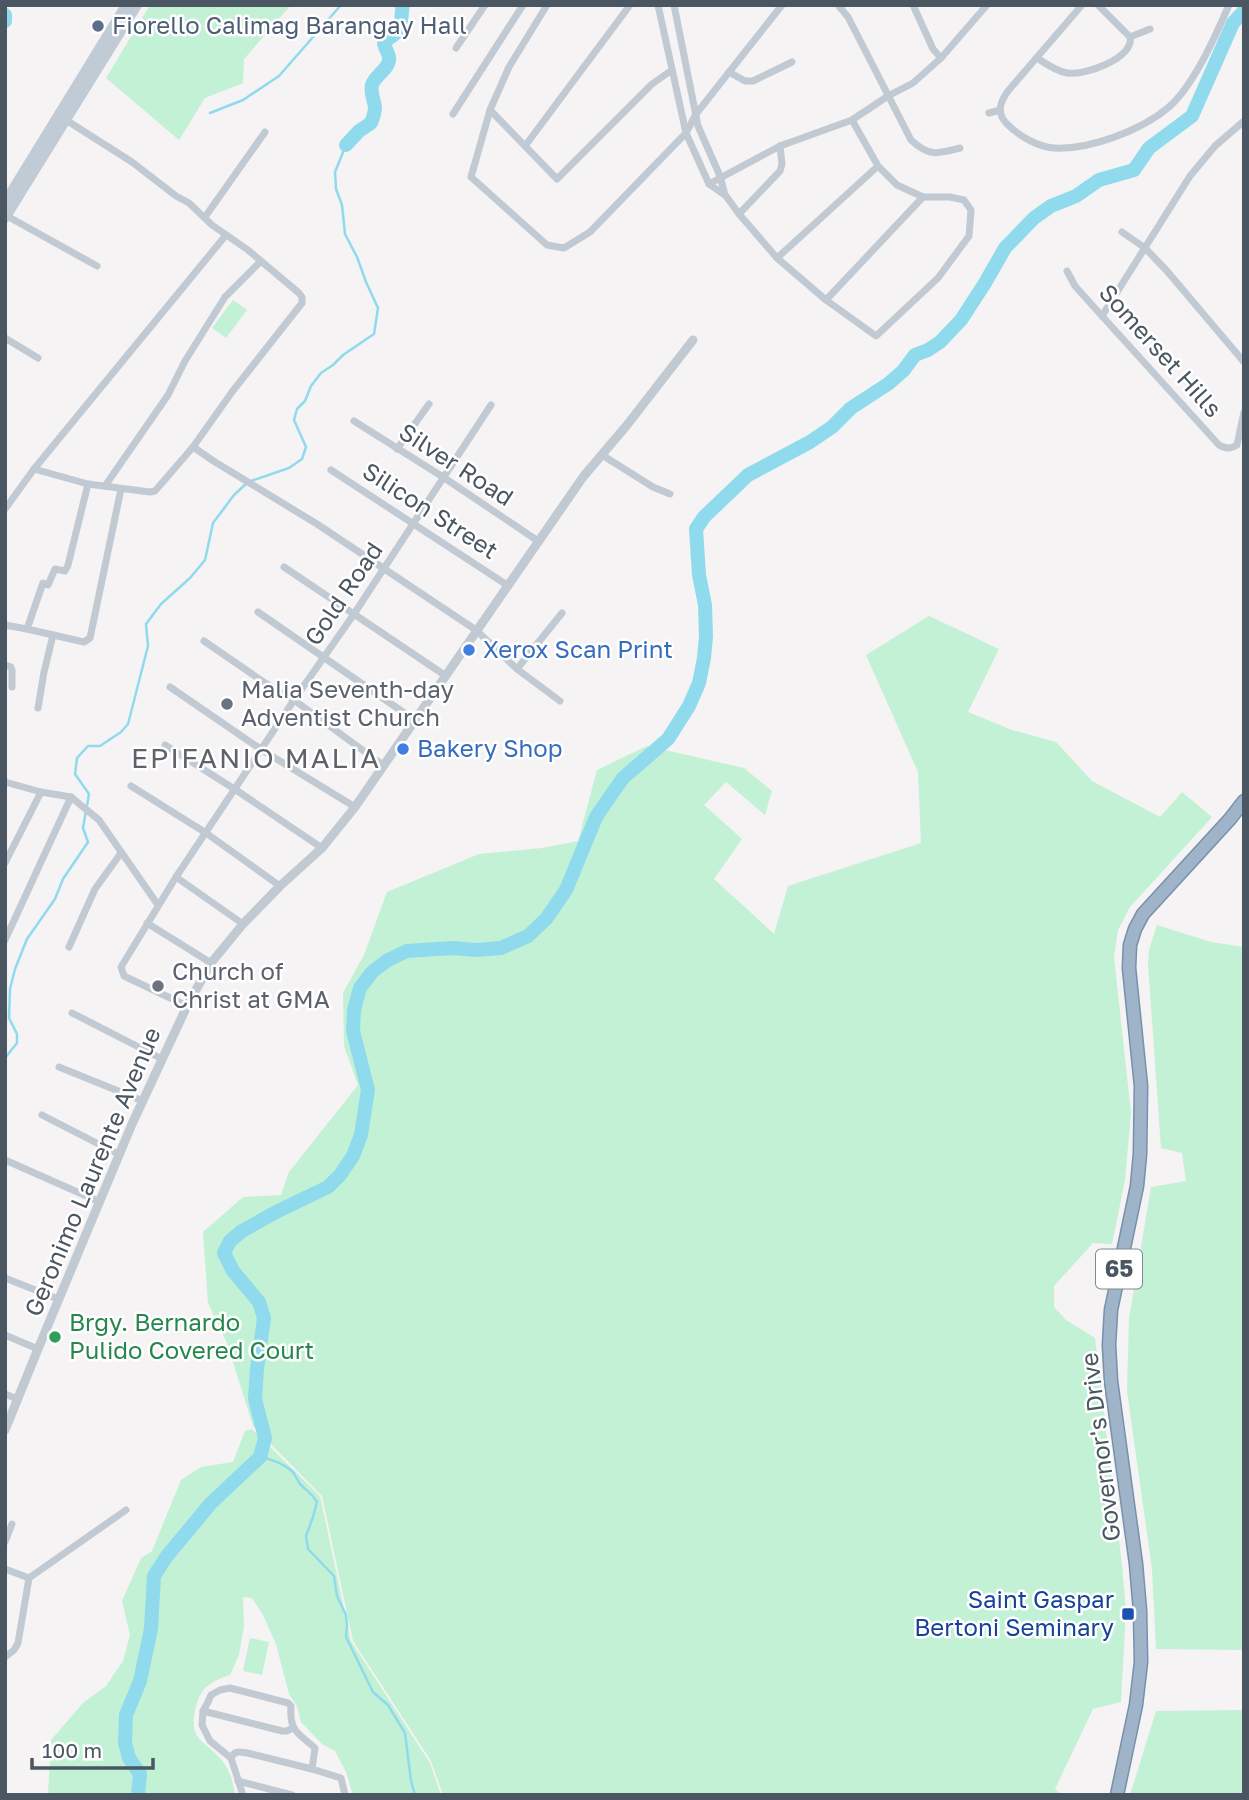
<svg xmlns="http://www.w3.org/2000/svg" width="1249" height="1800" viewBox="0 0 1249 1800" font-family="'Golos Text',sans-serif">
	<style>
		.green { fill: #c3f1d5 }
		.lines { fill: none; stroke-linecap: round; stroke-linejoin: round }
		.stream { stroke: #90daee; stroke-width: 2.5 }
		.river { stroke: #90daee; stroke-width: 14 }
		.trunk-casing { stroke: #7690ad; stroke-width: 15 }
		.minor { stroke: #c1cad2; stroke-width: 7 }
		.tertiary { stroke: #c1cad2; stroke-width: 9 }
		.secondary { stroke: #c1cbd6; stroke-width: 10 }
		.trunk { stroke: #9fb4c9; stroke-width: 12 }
		.service-dot { fill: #5c6f8a; stroke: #fff; stroke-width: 2.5 }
		.shop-dot { fill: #3f7fe0; stroke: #fff; stroke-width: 2.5 }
		.worship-dot { fill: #6b7280; stroke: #fff; stroke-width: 2.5 }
		.leisure-dot { fill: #2e9e5b; stroke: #fff; stroke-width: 2.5 }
		.transit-dot { fill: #1a4fb4; stroke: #fff; stroke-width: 2.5 }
		.labels { text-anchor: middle; stroke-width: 5; stroke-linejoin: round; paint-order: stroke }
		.shield { fill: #fff; stroke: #808990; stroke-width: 2 }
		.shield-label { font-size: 23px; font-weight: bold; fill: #4a5661 }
		.service-label { font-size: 24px; fill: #4e5e75; stroke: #fff; text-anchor: start }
		.street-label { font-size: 24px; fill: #4a5661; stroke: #fff }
		.shop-label { font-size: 24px; fill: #366cbe; stroke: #fff; text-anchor: start }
		.worship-label { font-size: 24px; fill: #5b616d; stroke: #fff; text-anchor: start }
		.leisure-label { font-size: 24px; fill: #27864d; stroke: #fff; text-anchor: start }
		.transit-label { font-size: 24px; fill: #164399; stroke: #fff; text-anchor: end }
		.quarter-label { font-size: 28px; letter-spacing: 2px; fill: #5f6368; stroke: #fff }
	</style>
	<rect width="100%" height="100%" fill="#f5f3f3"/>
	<!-- green -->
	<g class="green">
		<polygon points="150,5 291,5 244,59 243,83 205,98 179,140 106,78"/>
		<polygon points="233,300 247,310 226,338 212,328"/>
		<polygon points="929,616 999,649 968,712 1012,730 1056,742 1092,781 1160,817 1182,792 1212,817 1130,907 1118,930 1114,957 1131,1113 1125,1180 1112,1244 1093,1243 1054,1286 1054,1307 1066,1320 1095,1338 1122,1565 1126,1611 1121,1702 1093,1709 1055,1789 1062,1795 443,1795 431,1761 353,1641 322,1496 253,1426 227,1343 208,1303 203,1232 243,1197 281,1195 289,1172 358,1085 344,1046 343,993 364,955 387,892 479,854 542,848 578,841 597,770 647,746 744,768 772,791 765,815 726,782 704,805 742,839 714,879 774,934 788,886 921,843 918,772 866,655"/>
		<polygon points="1157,925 1211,942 1244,947 1244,1650 1156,1649 1152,1569 1127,1391 1129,1319 1151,1187 1186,1181 1182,1153 1161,1148 1148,965 1149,950"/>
		<path d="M252 1429 320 1496 351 1641 430 1763 441 1795H353L346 1772 335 1751 322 1744 301 1722 297 1706 289 1694 276 1644 263 1615 252 1598 243 1597 244 1626 239 1655 230 1675C205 1683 198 1691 194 1717 193 1723 194 1732 198 1737 202 1743 209 1747 214 1752 228 1765 232 1776 235 1795H48L51 1740 83 1703 106 1686 123 1661 130 1635 122 1601 141 1558 152 1551 181 1480 201 1467 233 1462 245 1431Z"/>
		<polygon points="250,1638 269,1642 262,1675 243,1671"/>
		<polygon points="1244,1710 1244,1795 1130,1795 1156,1711"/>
	</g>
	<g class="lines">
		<!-- stream -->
		<g class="stream">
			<polyline points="210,113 243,100 279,76 341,5"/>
			<polyline points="5,1058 17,1043 17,1034 9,1018 10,989 15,969 27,939 55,899 63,879 88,842 83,828 89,794 75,774 77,758 88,746 100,746 121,732 128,724 148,646 146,624 161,604 190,578 205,560 213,523 234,495 248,482 289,468 302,459 306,447 294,420 297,409 305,401 311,386 321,373 333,365 343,355 374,334 378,308 366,282 357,257 345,234 342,205 336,189 335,172 346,145"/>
			<path d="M260 1457C270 1459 284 1464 292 1471 296 1475 297 1481 301 1485 309 1493 311 1492 317 1502L313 1517 306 1536 308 1549 334 1576 337 1596 346 1615 347 1625 346 1637 373 1692 388 1705 405 1733 411 1781 415 1795"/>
		</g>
		<!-- river -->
		<g class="river">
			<polyline points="5,15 5,21"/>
			<path d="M346 145 359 131 371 123C373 118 375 112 375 107 374 100 370 93 372 85 375 75 391 68 389 57 388 51 384 48 384 42 389 38 396 34 399 30 402 25 401 12 403 5"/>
			<polyline points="138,1795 140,1774 129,1758 125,1743 126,1715 140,1681 151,1629 154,1576 167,1556 211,1503 260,1457 265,1438 255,1399 257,1369 264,1318 259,1302 233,1271 224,1253 230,1241 242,1231 276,1212 328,1187 340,1175 353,1156 361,1135 368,1090 353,1031 354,1010 360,988 372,972 388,960 407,951 453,948 476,950 501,948 528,936 546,919 566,890 596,817 609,798 623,778 668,739 689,706 699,683 704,658 706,636 705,605 699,575 696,529 704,517 748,475 810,442 832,427 851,408 888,384 903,371 915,355 928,350 940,342 961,320 985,283 1005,248 1034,218 1051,206 1076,196 1099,180 1134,170 1149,148 1192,116 1233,23 1244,11"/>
		</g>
		<defs>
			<polyline id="trunk" points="1117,1795 1136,1705 1141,1662 1140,1611 1136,1564 1111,1381 1109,1345 1111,1310 1137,1186 1140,1154 1141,1086 1129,968 1130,945 1135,929 1143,914 1230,819 1244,801"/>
		</defs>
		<!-- trunk casing -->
		<use href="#trunk" class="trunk-casing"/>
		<!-- minor -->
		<g class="minor">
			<polyline points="547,5 509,67 490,110 471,177 547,245 564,248 590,232 686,133 696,114 782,5"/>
			<polyline points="658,5 686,133 709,184 726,196 739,214 777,258 826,300 876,336 938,278 969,236 971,210 964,200 950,197 923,197 897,185 878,166 852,120"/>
			<polyline points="674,5 698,126 720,176 725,195"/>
			<path d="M838 5 848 17 911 140C929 157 938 154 960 148"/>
			<polyline points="913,5 933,49 941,58"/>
			<path d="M1082 5 1008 91C1000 102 996 113 1007 124 1019 136 1038 147 1054 148 1090 150 1142 130 1169 107 1194 85 1216 35 1229 5"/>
			<polyline points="1130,37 1150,29"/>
			<polyline points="456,48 485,5"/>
			<path d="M1037 58C1046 64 1056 71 1067 73 1084 76 1135 58 1130 37L1098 5"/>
			<polyline points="729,72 745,81 753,81 792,62"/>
			<polyline points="490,110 557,179 652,84 672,70"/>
			<polyline points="989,113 1000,110"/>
			<polyline points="453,114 523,5"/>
			<polyline points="525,146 630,5"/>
			<polyline points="709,184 780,146 852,120 888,96 913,83 941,58 987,5"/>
			<polyline points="739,214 780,171 782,164 780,146"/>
			<polyline points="7,216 97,266"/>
			<polyline points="205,217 265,132"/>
			<polyline points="1122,232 1145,248 1167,271 1244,362"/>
			<polyline points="777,258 878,166"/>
			<path d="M1067 271 1075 286 1102 316 1219 445C1227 449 1230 449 1237 445L1244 412"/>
			<polyline points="826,300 923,197"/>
			<polyline points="1102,316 1190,176 1215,146 1244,121"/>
			<polyline points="5,338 38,358"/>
			<polyline points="354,421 443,477 538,541"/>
			<polyline points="193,447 215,462 317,524 476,630 517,669 560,701"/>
			<polyline points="397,449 429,404"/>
			<polyline points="602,455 653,487 670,494"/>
			<polyline points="34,469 88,484 150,492 155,491 193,447 232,392 302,303 302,297 299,293 248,250 212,225 189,203 176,196 132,162 66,120"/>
			<polyline points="331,470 507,585"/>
			<polyline points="88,484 68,565 65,571 55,569 48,585 43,583 27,629 84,642 90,638 121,489"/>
			<polyline points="105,486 168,395 185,361 225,297 261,261"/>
			<polyline points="5,509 34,469 226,235"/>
			<polyline points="284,567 446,676"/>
			<polyline points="258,612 416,721"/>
			<polyline points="5,625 27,629"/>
			<polyline points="204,641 262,681 294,700 383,765"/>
			<polyline points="5,665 11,667 12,670 12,687"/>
			<polyline points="517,669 562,613"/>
			<polyline points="170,687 262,750 355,807"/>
			<polyline points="38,708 44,672 53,635"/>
			<polyline points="165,745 236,790 322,848"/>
			<polyline points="5,782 41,792 71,797 99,820 158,905"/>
			<polyline points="131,786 206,833 280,886"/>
			<polyline points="5,863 41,792"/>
			<polyline points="176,877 243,924"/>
			<polyline points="147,923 211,963"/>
			<polyline points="5,940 71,797"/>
			<polyline points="69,947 95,889 121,853"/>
			<polyline points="187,1006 124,976 121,967 176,877 294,700 354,614 491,405"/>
			<polyline points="72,1013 162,1059"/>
			<polyline points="59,1067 143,1101"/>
			<polyline points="42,1115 120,1155"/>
			<polyline points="5,1160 100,1202"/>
			<polyline points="5,1278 58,1299"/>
			<polyline points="5,1335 38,1349"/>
			<polyline points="5,1394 17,1399"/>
			<polyline points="5,1542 12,1524"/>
			<polyline points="5,1569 29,1578"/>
			<polyline points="5,1657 14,1650 18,1643 29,1578 126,1510"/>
			<polyline points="203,1711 282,1731 287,1731 292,1728"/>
			<path d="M231 1758C235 1750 239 1752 247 1753L312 1769"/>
			<polyline points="238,1781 292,1795"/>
			<path d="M243 1795 231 1758 210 1741 202 1725 203 1711 208 1702 211 1695 220 1690 230 1688 288 1703 291 1706C289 1731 298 1733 315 1748L312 1769 341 1778 345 1795"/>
		</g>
		<!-- tertiary -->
		<polyline class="tertiary" points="5,1430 38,1349 132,1124 187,1006 211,963 243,924 280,886 322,848 355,807 583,477 627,425 693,340"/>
		<!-- secondary -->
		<g class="secondary">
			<polyline points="5,202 126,5"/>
			<polyline points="5,218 137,5"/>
		</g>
		<!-- trunk -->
		<use href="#trunk" class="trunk"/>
	</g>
	<!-- markers -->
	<circle class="service-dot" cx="98" cy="26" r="7"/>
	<g class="shop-dot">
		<circle cx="469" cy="650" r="7"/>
		<circle cx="403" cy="749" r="7"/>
	</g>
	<g class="worship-dot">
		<circle cx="227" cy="704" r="7"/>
		<circle cx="158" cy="986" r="7"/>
	</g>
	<circle class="leisure-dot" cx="55" cy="1337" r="7"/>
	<rect class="transit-dot" x="1121" y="1607" width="14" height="14" rx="3.5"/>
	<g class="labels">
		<!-- shield labels -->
		<rect class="shield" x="1096" y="1249.5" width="46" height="39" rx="5"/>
		<g class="shield-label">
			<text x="1119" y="1277">65</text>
		</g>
		<!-- service labels -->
		<g class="service-label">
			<text x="112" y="34">Fiorello Calimag Barangay Hall</text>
		</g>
		<!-- street labels -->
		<g class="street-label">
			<text transform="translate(1160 351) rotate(48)" y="8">Somerset Hills</text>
			<text transform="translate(456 465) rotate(33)" y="8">Silver Road</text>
			<text transform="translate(430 511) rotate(33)" y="8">Silicon Street</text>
			<text transform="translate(344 594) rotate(-56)" y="8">Gold Road</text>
			<text transform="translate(93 1172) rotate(-67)" y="8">Geronimo Laurente Avenue</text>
			<text transform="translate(1101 1447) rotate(-97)" y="8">Governor's Drive</text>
		</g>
		<!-- shop labels -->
		<g class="shop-label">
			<text x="483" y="658">Xerox Scan Print</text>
			<text x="417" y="757">Bakery Shop</text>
		</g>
		<!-- worship labels -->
		<g class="worship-label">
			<text x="241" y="698">Malia Seventh-day<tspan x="241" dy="28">Adventist Church</tspan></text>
			<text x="172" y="980">Church of<tspan x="172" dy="28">Christ at GMA</tspan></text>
		</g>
		<!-- leisure labels -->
		<g class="leisure-label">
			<text x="69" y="1331">Brgy. Bernardo<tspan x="69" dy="28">Pulido Covered Court</tspan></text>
		</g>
		<!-- transit labels -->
		<g class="transit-label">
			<text x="1114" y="1608">Saint Gaspar<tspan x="1114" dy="28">Bertoni Seminary</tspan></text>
		</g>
		<!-- quarter labels -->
		<g class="quarter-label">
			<text x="256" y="768">EPIFANIO MALIA</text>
		</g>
	</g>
	<!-- border -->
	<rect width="1249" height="1800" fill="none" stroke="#4a5661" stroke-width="14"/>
	<!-- scale -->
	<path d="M32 1758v10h121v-10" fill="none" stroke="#4a5661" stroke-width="3.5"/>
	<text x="42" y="1758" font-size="21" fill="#4a5661" stroke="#ffffff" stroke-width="5" paint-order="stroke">100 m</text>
</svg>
